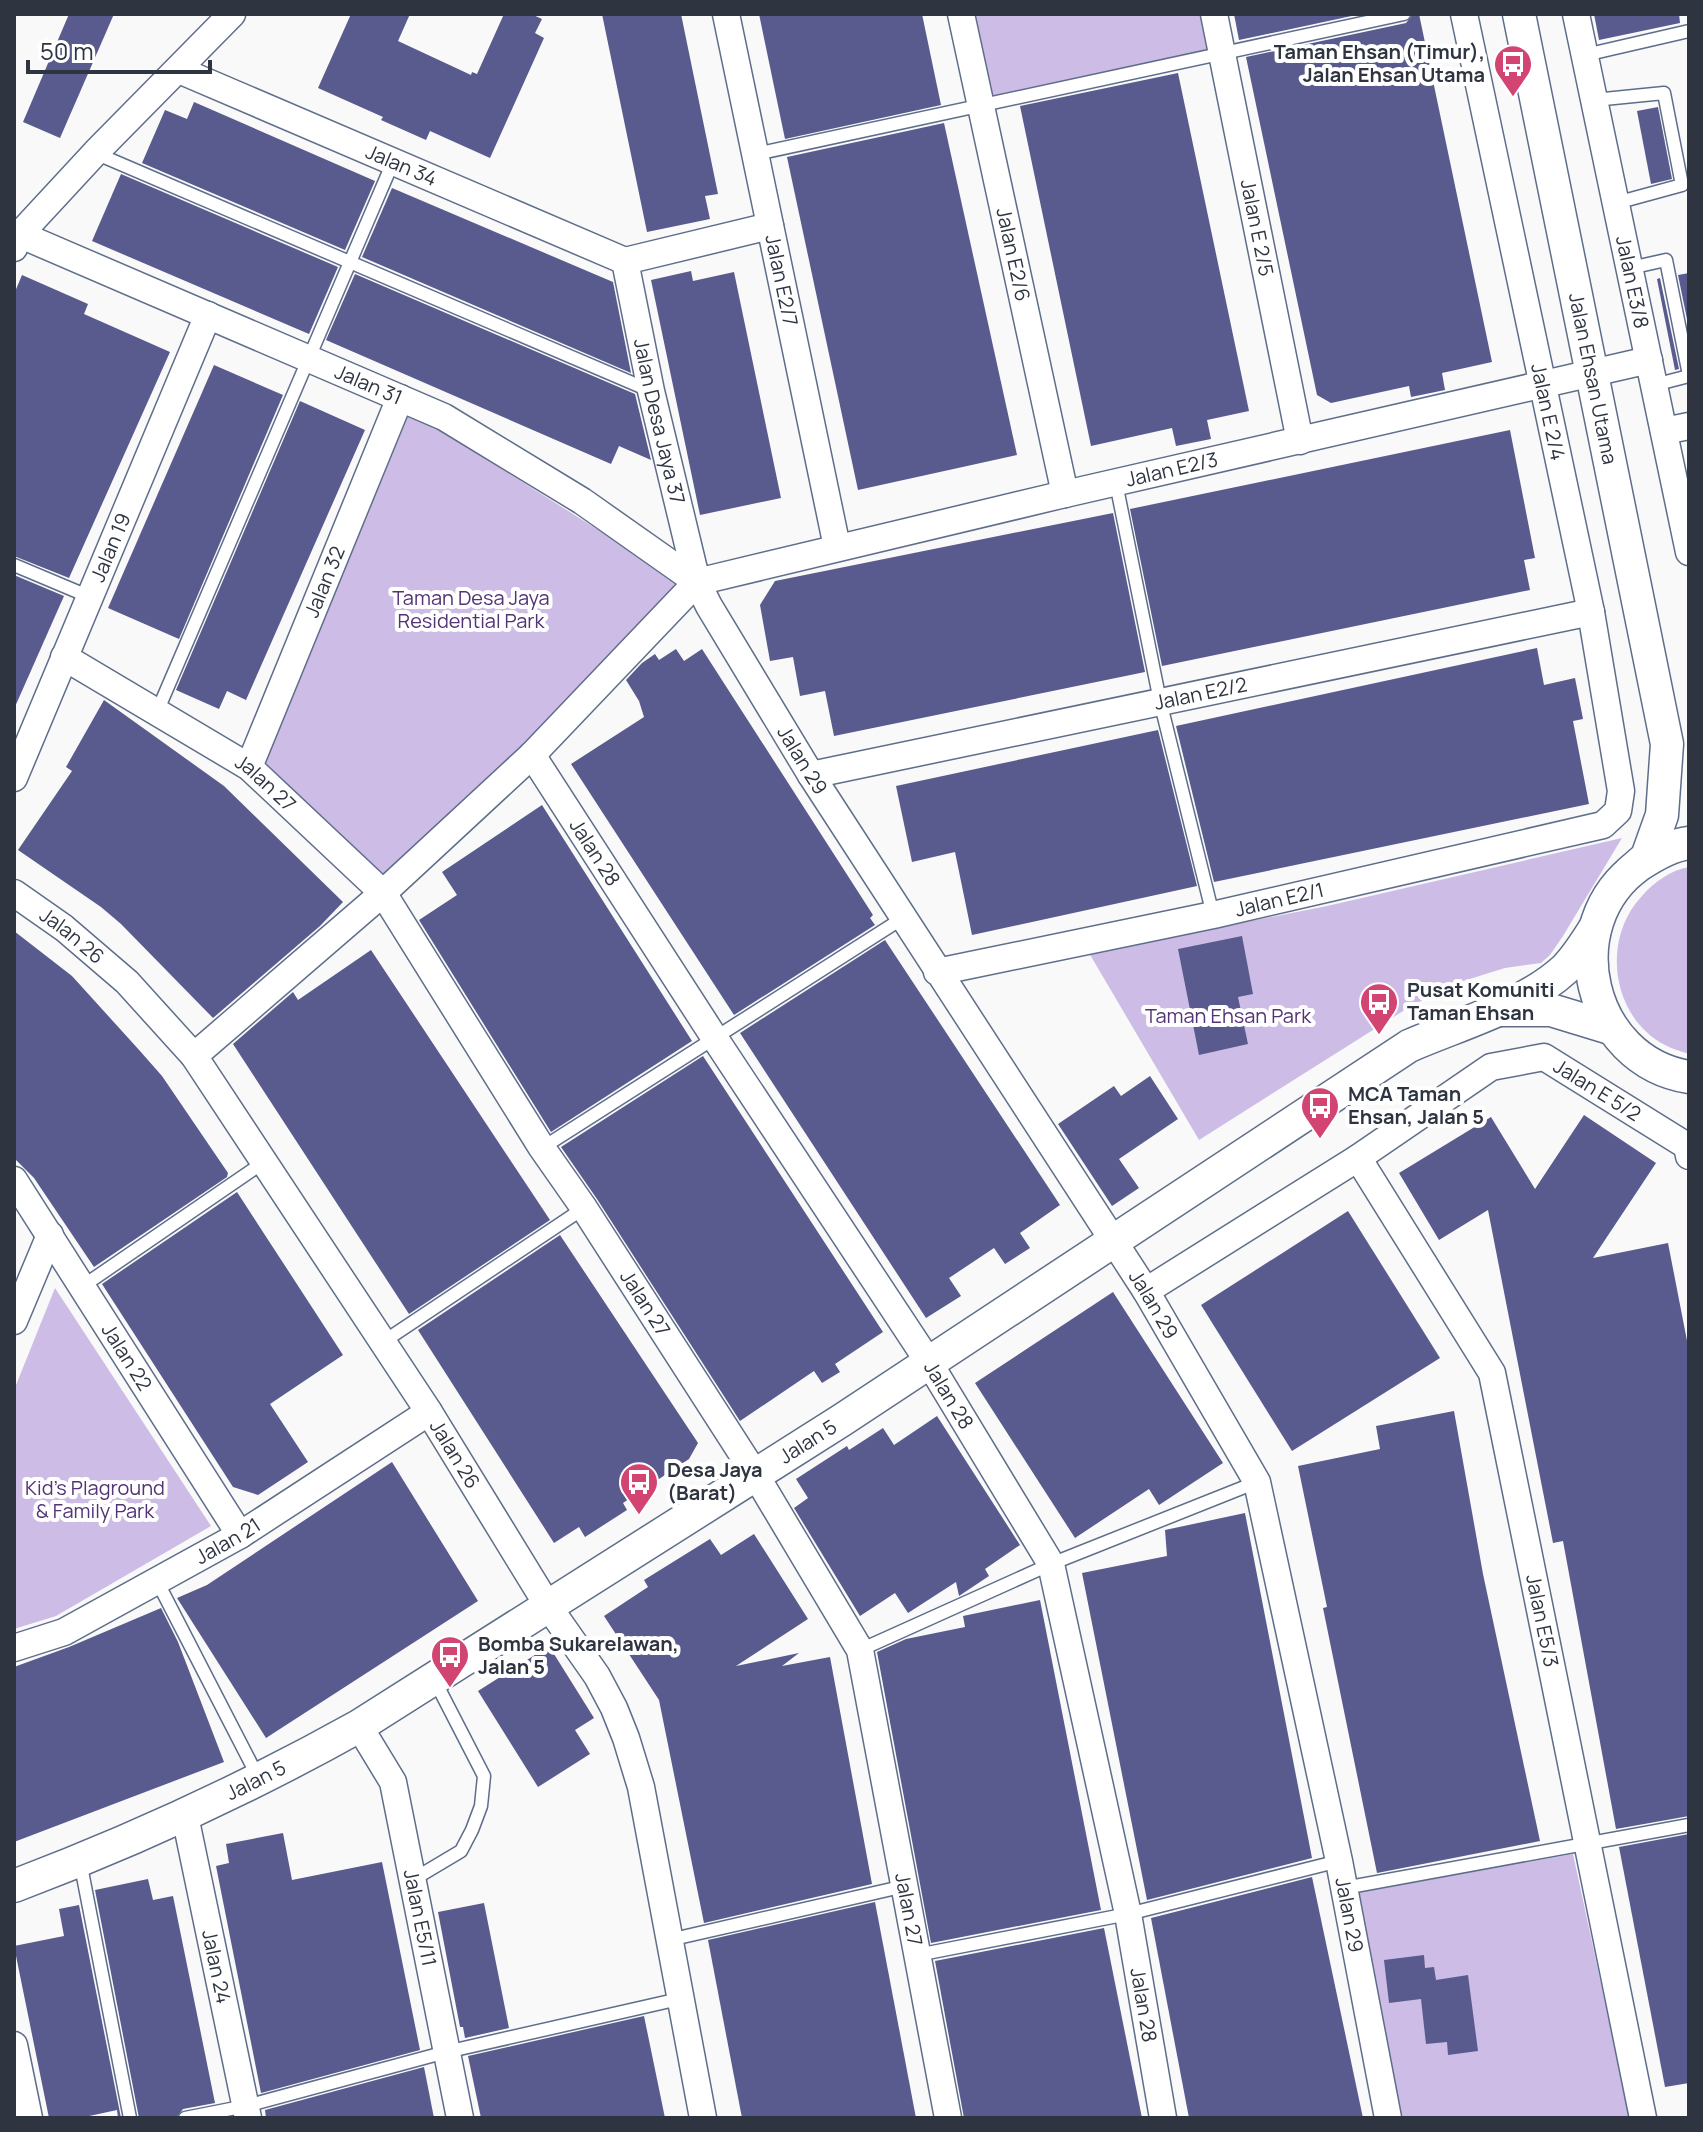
<svg xmlns="http://www.w3.org/2000/svg" width="1703" height="2132" viewBox="0 0 1703 2132" font-family="Manrope,sans-serif">
	<style>
		.green { fill: #cdbde6 }
		.building { fill: #595a8d }
		.lines { fill: none; stroke-linecap: round; stroke-linejoin: round }
		.service-casing { stroke: #5e6e8a; stroke-width: 15 }
		.minor-casing { stroke: #5e6e8a; stroke-width: 29 }
		.tertiary-casing { stroke: #5e6e8a; stroke-width: 35 }
		.service { stroke: #fff; stroke-width: 12 }
		.minor { stroke: #fff; stroke-width: 26 }
		.tertiary { stroke: #fff; stroke-width: 32 }
		.labels { text-anchor: middle; stroke-width: 8; stroke-linejoin: round; paint-order: stroke }
		.poi-label { font-size: 20px; font-weight: bold; fill: #2e3541; stroke: #fff; text-anchor: start }
		.street-label { font-size: 20px; fill: #2e3541; stroke: #fff }
		.park-label { font-size: 20px; fill: #523375; stroke: #fff }
	</style>
	<rect width="100%" height="100%" fill="#f9f9f9"/>
	<!-- green -->
	<g class="green">
		<polygon points="961,14 1214,14 1222,53 981,104"/>
		<polygon points="410,411 687,586 384,880 265,762"/>
		<polygon points="1622,838 1563,936 1550,955 1541,963 1505,968 1460,982 1411,1006 1199,1140 1089,953 1327,906"/>
		<path d="M1689 867V1054C1681 1051 1672 1049 1665 1045 1611 1017 1601 939 1642 896 1654 882 1671 870 1689 867Z"/>
		<polygon points="55,1288 211,1526 56,1616 14,1629 14,1390"/>
		<polygon points="1573,1854 1630,2118 1399,2118 1355,1893"/>
	</g>
	<!-- building -->
	<g class="building">
		<polygon points="69,14 114,14 60,138 23,122"/>
		<polygon points="351,14 410,14 398,41 471,75 472,72 477,74 504,14 531,14 542,19 535,33 544,38 490,158 430,131 426,140 381,120 383,117 318,88"/>
		<polygon points="602,14 681,14 718,194 705,196 710,219 647,232"/>
		<polygon points="759,14 922,14 941,105 785,139"/>
		<polygon points="1234,14 1361,14 1239,40"/>
		<polygon points="1413,14 1419,14 1492,362 1442,373 1445,390 1411,397 1409,386 1331,403 1317,395 1246,57 1406,23"/>
		<polygon points="1594,14 1679,14 1680,23 1599,40"/>
		<polygon points="1178,73 1249,411 1207,420 1211,439 1176,446 1172,428 1091,446 1020,106"/>
		<polygon points="194,102 375,181 345,250 142,163 165,110 187,119"/>
		<polygon points="1658,107 1672,179 1651,184 1637,111"/>
		<polygon points="944,123 1017,455 858,490 787,157"/>
		<polygon points="121,174 338,267 309,334 92,241"/>
		<polygon points="392,188 613,282 631,373 362,257"/>
		<polygon points="691,271 693,281 734,272 781,498 700,515 651,280"/>
		<polygon points="1689,273 1689,329 1678,275"/>
		<polygon points="355,274 635,394 651,460 619,446 611,464 326,340"/>
		<polygon points="22,275 88,304 84,314 170,352 69,578 14,556 14,294"/>
		<polygon points="1660,278 1679,369 1675,370 1657,279"/>
		<polygon points="214,365 283,395 179,639 108,608"/>
		<polygon points="300,401 365,430 246,700 227,691 219,709 176,690"/>
		<polygon points="1510,430 1535,558 1524,560 1530,590 1162,666 1130,509"/>
		<polygon points="1113,513 1145,672 834,736 825,691 800,696 793,657 770,661 760,605 775,581"/>
		<polygon points="14,575 64,596 14,709"/>
		<polygon points="1537,648 1544,685 1575,678 1583,719 1573,721 1589,804 1214,882 1176,726"/>
		<polygon points="676,649 684,661 702,649 873,915 870,918 875,925 734,1015 571,764 644,717 639,701 626,680 642,663 655,654 659,660"/>
		<polygon points="104,700 224,786 343,902 320,926 213,1018 121,924 101,907 18,850 72,771 66,767"/>
		<polygon points="1158,730 1197,886 972,935 955,852 912,862 896,786"/>
		<polygon points="542,805 692,1041 551,1132 419,920 457,895 442,872"/>
		<polygon points="14,931 72,976 140,1051 162,1076 228,1173 227,1177 94,1267 34,1178 14,1158"/>
		<polygon points="1242,936 1253,994 1238,997 1248,1044 1199,1055 1178,949"/>
		<polygon points="885,940 1060,1205 1020,1233 1030,1248 1005,1264 994,1248 949,1278 961,1296 926,1318 740,1033"/>
		<polygon points="371,950 550,1220 409,1314 233,1044 293,992 298,1000"/>
		<polygon points="703,1056 883,1332 835,1364 840,1372 822,1383 814,1371 740,1421 597,1199 561,1147"/>
		<polygon points="1150,1076 1178,1119 1119,1159 1139,1188 1112,1206 1058,1124 1114,1086 1121,1096"/>
		<polygon points="1584,1115 1656,1163 1593,1258 1668,1243 1689,1351 1689,1816 1616,1829 1563,1541 1553,1543 1488,1210 1439,1240 1399,1173 1491,1117 1535,1189"/>
		<polygon points="237,1192 343,1355 270,1404 308,1462 258,1495 233,1487 102,1284"/>
		<polygon points="1348,1211 1440,1358 1292,1451 1201,1305"/>
		<polygon points="560,1235 698,1443 689,1459 623,1503 627,1510 585,1537 579,1527 554,1543 418,1330"/>
		<polygon points="1113,1292 1223,1463 1159,1505 1149,1489 1075,1538 975,1383"/>
		<polygon points="1454,1411 1483,1574 1540,1841 1377,1873 1323,1608 1327,1607 1298,1466 1380,1449 1376,1426"/>
		<polygon points="937,1416 1020,1545 985,1569 989,1576 959,1596 956,1582 908,1613 895,1593 860,1616 794,1508 808,1498 796,1479 847,1446 849,1450 883,1428 894,1445"/>
		<polygon points="392,1462 478,1601 266,1738 177,1598 207,1585"/>
		<polygon points="1245,1513 1312,1858 1147,1900 1082,1573 1167,1556 1165,1530"/>
		<polygon points="754,1534 808,1619 736,1666 799,1653 782,1666 830,1657 872,1884 704,1923 659,1700 604,1616 648,1587 644,1580 710,1539 721,1555"/>
		<polygon points="1040,1600 1101,1910 931,1943 877,1652 906,1639 965,1627 963,1616"/>
		<polygon points="161,1608 178,1642 224,1762 14,1842 14,1667 69,1647"/>
		<polygon points="549,1646 594,1718 575,1730 590,1754 538,1787 478,1691"/>
		<polygon points="283,1833 292,1880 382,1862 420,2050 261,2093 216,1866 229,1863 226,1844"/>
		<polygon points="1689,1834 1689,2083 1665,2087 1619,1847"/>
		<polygon points="1312,1877 1363,2118 1189,2118 1151,1918"/>
		<polygon points="148,1879 153,1900 173,1896 215,2103 183,2109 176,2118 139,2118 95,1890"/>
		<polygon points="875,1902 916,2118 742,2118 708,1940"/>
		<polygon points="484,1903 509,2028 465,2038 463,2027 460,2027 438,1912"/>
		<polygon points="79,1905 121,2118 118,2118 117,2110 80,2118 49,2118 14,1946 64,1936 59,1909"/>
		<polygon points="1104,1928 1142,2118 964,2118 935,1961"/>
		<polygon points="1424,1955 1425,1968 1434,1967 1436,1980 1468,1975 1478,2051 1448,2055 1447,2042 1426,2044 1421,1999 1389,2003 1384,1960"/>
		<polygon points="644,2016 665,2118 481,2118 468,2056"/>
		<polygon points="424,2067 434,2118 266,2118 265,2110"/>
	</g>
	<g class="lines">
		<defs>
			<g id="service">
				<polyline points="1585,55 1689,31"/>
				<polyline points="1594,100 1664,93 1682,185 1616,203"/>
				<polyline points="95,153 651,391"/>
				<polyline points="756,154 1404,14"/>
				<polyline points="1630,268 1666,260 1689,375"/>
				<polyline points="1654,385 1689,376"/>
				<polyline points="1116,483 1160,701 1213,915"/>
				<polyline points="14,565 90,597"/>
				<polyline points="157,712 393,162"/>
				<polyline points="542,1148 903,918"/>
				<polyline points="83,1286 264,1162"/>
				<polyline points="383,1342 584,1208"/>
				<polyline points="157,1581 258,1777"/>
				<polyline points="860,1650 1051,1564 1257,1482"/>
				<polyline points="80,1861 130,2118"/>
				<polyline points="414,1879 461,1851 472,1830 481,1806 484,1776 434,1679"/>
				<polyline points="1344,1888 1689,1825"/>
				<polyline points="669,1940 905,1886"/>
				<polyline points="917,1955 1128,1914 1339,1861"/>
				<polyline points="185,2118 246,2106 446,2052 679,1999"/>
			</g>
			<g id="minor">
				<path id="s1" d="M726 14 837 547"/>
				<path id="s2" d="M961 14 1065 494"/>
				<path id="s3" d="M1214 14 1300 441"/>
				<path id="s4" d="M1576 14 1689 552"/>
				<path id="s5" d="M179 70 625 261"/>
				<path id="s6" d="M14 232 444 417 582 501 697 582"/>
				<polyline points="14,248 20,234 95,153 232,14"/>
				<path id="s7" d="M625 261 651 391 697 582 709 606 811 775 1146 1291 1257 1482 1339 1861 1388 2118"/>
				<polyline points="625,261 770,226"/>
				<polyline points="1664,431 1689,426"/>
				<path id="s8" d="M697 582 1065 494 1649 360"/>
				<path id="s9" d="M64 657 249 767 383 893 542 1148 584 1208 755 1474 860 1650 948 2118"/>
				<path id="s10" d="M532 755 714 1037 928 1361 1051 1564 1128 1914 1163 2118"/>
				<path id="s11" d="M249 767 400 398"/>
				<path id="s12" d="M811 775 1591 612"/>
				<path id="s13" d="M14 778 208 315"/>
				<path id="s14" d="M14 893 64 928 127 982 194 1056 429 1412 548 1606 597 1676 614 1708 626 1738 641 1787 703 2118"/>
				<path id="s15" d="M937 972 1213 915 1603 825 1618 811 1621 791 1591 612 1464 14"/>
				<polyline points="194,1056 383,893 532,755 697,582"/>
				<path id="s16" d="M1358 1158 1492 1373 1643 2118"/>
				<path id="s17" d="M14 1180 240 1535"/>
				<path id="s18" d="M1146 1291 1358 1158 1491 1067 1544 1057 1687 1146 1689 1156"/>
				<polyline points="14,1321 50,1235"/>
				<path id="s19" d="M14 1648 64 1632 240 1535 429 1412"/>
				<path id="s20" d="M359 1726 393 1782 460 2118"/>
				<path id="s21" d="M185 1816 248 2118"/>
				<polyline points="14,2045 29,2118"/>
			</g>
			<g id="tertiary">
				<path id="s22" d="M1519 14 1667 744 1662 815 1647 857 1630 872"/>
				<path d="M1689 843C1671 845 1654 855 1639 865 1556 924 1588 1061 1689 1077"/>
				<polyline points="1501,1010 1551,1010 1610,1028"/>
				<path id="s23" d="M14 1886C133 1841 248 1788 359 1726L842 1420 1409 1046C1459 1024 1525 1006 1565 969 1577 957 1586 942 1595 928"/>
			</g>
		</defs>
		<!-- service casing -->
		<use href="#service" class="service-casing"/>
		<!-- minor casing -->
		<use href="#minor" class="minor-casing"/>
		<!-- tertiary casing -->
		<use href="#tertiary" class="tertiary-casing"/>
		<!-- service -->
		<use href="#service" class="service"/>
		<!-- minor -->
		<use href="#minor" class="minor"/>
		<!-- tertiary -->
		<use href="#tertiary" class="tertiary"/>
	</g>
	<!-- icons -->
	<defs>
		<symbol id="bus-pin" viewBox="-11 -11 22 30"><path d="M0 17L-7.5 6A9.5 9.5 0 1 1 7.5 6Z" fill="#d24572" stroke="#fff"/><path d="M-5-6H5V4H4V6H2V4H-2V6H-4V4H-5ZM-3.5-4V0h7V-4ZM-3.5 1.2v1.5H-2V1.2ZM2 1.2v1.5H3.5V1.2Z" fill="#fff"/></symbol>
	</defs>
	<g fill-rule="evenodd">
		<use href="#bus-pin" x="1491" y="42" width="44" height="60"/>
		<use href="#bus-pin" x="1357" y="980" width="44" height="60"/>
		<use href="#bus-pin" x="1298" y="1084" width="44" height="60"/>
		<use href="#bus-pin" x="617" y="1460" width="44" height="60"/>
		<use href="#bus-pin" x="428" y="1633" width="44" height="60"/>
	</g>
	<g class="labels">
		<!-- poi labels -->
		<g class="poi-label">
			<text x="1485" y="59" text-anchor="end">Taman Ehsan (Timur),<tspan x="1485" dy="23">Jalan Ehsan Utama</tspan></text>
			<text x="1407" y="997">Pusat Komuniti<tspan x="1407" dy="23">Taman Ehsan</tspan></text>
			<text x="1348" y="1101">MCA Taman<tspan x="1348" dy="23">Ehsan, Jalan 5</tspan></text>
			<text x="667" y="1477">Desa Jaya<tspan x="667" dy="23">(Barat)</tspan></text>
			<text x="478" y="1651">Bomba Sukarelawan,<tspan x="478" dy="23">Jalan 5</tspan></text>
		</g>
		<!-- street labels -->
		<g class="street-label">
			<text dy="7" stroke="none"><textPath href="#s5" startOffset="242">Jalan 34</textPath></text>
			<text dy="7" stroke="none"><textPath href="#s3" startOffset="218">Jalan E 2/5</textPath></text>
			<text dy="7" stroke="none"><textPath href="#s2" startOffset="246">Jalan E2/6</textPath></text>
			<text dy="7" stroke="none"><textPath href="#s1" startOffset="272">Jalan E2/7</textPath></text>
			<text dy="7" stroke="none"><textPath href="#s4" startOffset="274">Jalan E3/8</textPath></text>
			<text dy="7" stroke="none"><textPath href="#s22" startOffset="372">Jalan Ehsan Utama</textPath></text>
			<text dy="7" stroke="none"><textPath href="#s6" startOffset="386">Jalan 31</textPath></text>
			<text transform="translate(1548 412) rotate(78)" y="7">Jalan E 2/4</text>
			<text dy="7" stroke="none"><textPath href="#s7" startOffset="164">Jalan Desa Jaya 37</textPath></text>
			<text dy="7" stroke="none"><textPath href="#s8" startOffset="488">Jalan E2/3</textPath></text>
			<text dy="7" stroke="none"><textPath href="#s13" startOffset="250">Jalan 19</textPath></text>
			<text dy="7" stroke="none"><textPath href="#s11" startOffset="200">Jalan 32</textPath></text>
			<text dy="7" stroke="none"><textPath href="#s12" startOffset="398">Jalan E2/2</textPath></text>
			<text dy="7" stroke="none"><textPath href="#s7" startOffset="536">Jalan 29</textPath></text>
			<text dy="7" stroke="none"><textPath href="#s9" startOffset="238">Jalan 27</textPath></text>
			<text dy="7" stroke="none"><textPath href="#s10" startOffset="116">Jalan 28</textPath></text>
			<text dy="7" stroke="none"><textPath href="#s15" startOffset="350">Jalan E2/1</textPath></text>
			<text dy="7" stroke="none"><textPath href="#s14" startOffset="72">Jalan 26</textPath></text>
			<text dy="7" stroke="none"><textPath href="#s18" startOffset="528">Jalan E 5/2</textPath></text>
			<text dy="7" stroke="none"><textPath href="#s9" startOffset="886">Jalan 27</textPath></text>
			<text dy="7" stroke="none"><textPath href="#s7" startOffset="1184">Jalan 29</textPath></text>
			<text dy="7" stroke="none"><textPath href="#s17" startOffset="210">Jalan 22</textPath></text>
			<text dy="7" stroke="none"><textPath href="#s10" startOffset="764">Jalan 28</textPath></text>
			<text dy="7" stroke="none"><textPath href="#s23" startOffset="912">Jalan 5</textPath></text>
			<text dy="7" stroke="none"><textPath href="#s14" startOffset="720">Jalan 26</textPath></text>
			<text dy="7" stroke="none"><textPath href="#s19" startOffset="240">Jalan 21</textPath></text>
			<text dy="7" stroke="none"><textPath href="#s16" startOffset="506">Jalan E5/3</textPath></text>
			<text dy="7" stroke="none"><textPath href="#s23" startOffset="264">Jalan 5</textPath></text>
			<text dy="7" stroke="none"><textPath href="#s9" startOffset="1558">Jalan 27</textPath></text>
			<text dy="7" stroke="none"><textPath href="#s7" startOffset="1832">Jalan 29</textPath></text>
			<text dy="7" stroke="none"><textPath href="#s20" startOffset="204">Jalan E5/11</textPath></text>
			<text dy="7" stroke="none"><textPath href="#s21" startOffset="154">Jalan 24</textPath></text>
			<text dy="7" stroke="none"><textPath href="#s10" startOffset="1412">Jalan 28</textPath></text>
		</g>
		<!-- park labels -->
		<g class="park-label">
			<text x="471" y="605">Taman Desa Jaya<tspan x="471" dy="23">Residential Park</tspan></text>
			<text x="1228" y="1023">Taman Ehsan Park</text>
			<text x="95" y="1495">Kid's Plaground<tspan x="95" dy="23">&amp; Family Park</tspan></text>
		</g>
	</g>
	<!-- border -->
	<rect width="1703" height="2132" fill="none" stroke="#2e3541" stroke-width="32"/>
	<!-- scale -->
	<path d="M28 60v12h182v-12" fill="none" stroke="#2e3541" stroke-width="4"/>
	<text x="40" y="60" font-size="24" fill="#2e3541" stroke="#ffffff" stroke-width="6" paint-order="stroke">50 m</text>
</svg>
